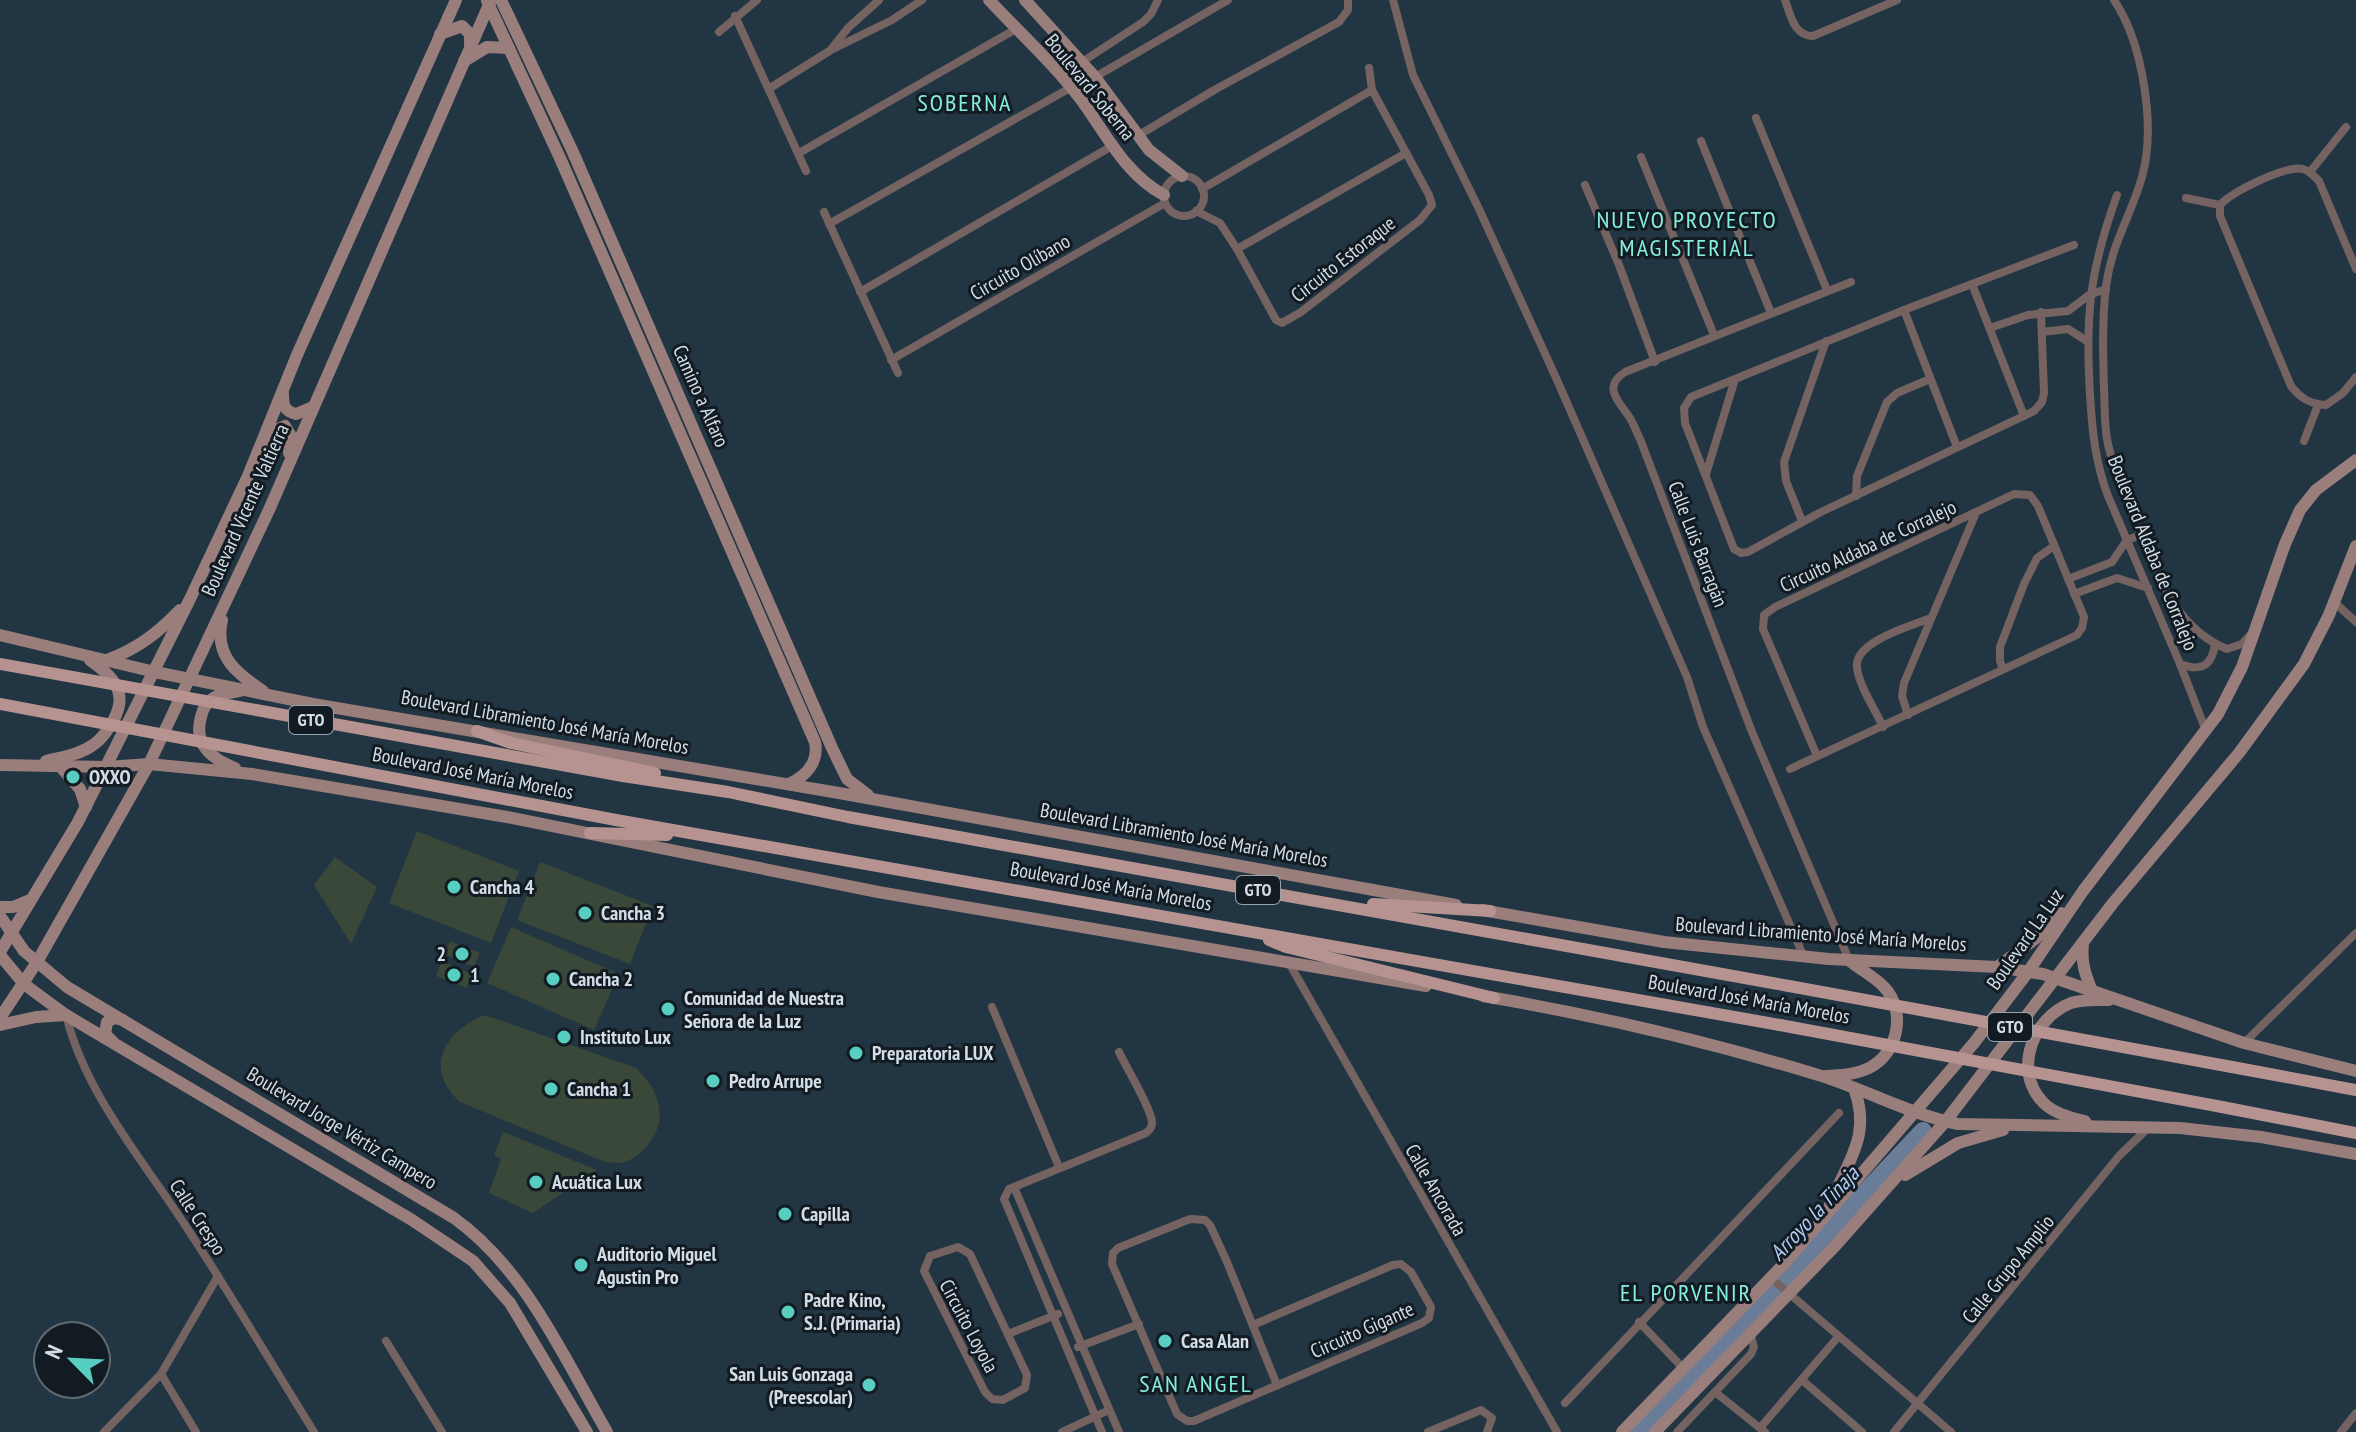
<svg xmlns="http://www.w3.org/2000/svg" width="2356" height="1432" viewBox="0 0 2356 1432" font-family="'PT Sans Narrow',sans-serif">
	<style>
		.green { fill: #394839 }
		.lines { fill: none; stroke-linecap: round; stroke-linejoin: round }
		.river { stroke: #697d99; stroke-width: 18 }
		.street { stroke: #756362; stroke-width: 8 }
		.secondary { stroke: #997e7c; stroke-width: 12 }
		.primary { stroke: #b69390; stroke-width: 12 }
		.primary-bridge { stroke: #b69390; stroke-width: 12 }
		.poi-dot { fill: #58cec0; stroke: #131b22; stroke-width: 3 }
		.labels { text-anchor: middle; stroke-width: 6; stroke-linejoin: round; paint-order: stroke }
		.shield { fill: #131b22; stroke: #99a3ab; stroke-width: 2 }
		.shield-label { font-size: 18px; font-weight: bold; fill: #d2dde6 }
		.street-label { font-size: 20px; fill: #d2dde6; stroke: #131b22 }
		.poi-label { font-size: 20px; font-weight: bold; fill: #d2dde6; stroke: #131b22; text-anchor: start }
		.water-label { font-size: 22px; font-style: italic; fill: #b2cef6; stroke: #131b22 }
		.quarter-label { font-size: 24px; letter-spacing: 2px; fill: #85eee0; stroke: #131b22 }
	</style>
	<rect width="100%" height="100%" fill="#223543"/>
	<!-- green -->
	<g class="green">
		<polygon points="417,831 519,871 491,943 389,903"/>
		<polygon points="335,857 377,887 351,944 314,885"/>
		<polygon points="540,862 653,906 630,964 517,920"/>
		<polygon points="511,927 619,974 594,1030 487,983"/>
		<polygon points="450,941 480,953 474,967 444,954"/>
		<polygon points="442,961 472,974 466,988 436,976"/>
		<path d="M485 1015 636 1068C660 1091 670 1120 646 1147 641 1152 632 1160 625 1162 619 1164 611 1162 605 1162L460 1102C423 1069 444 1031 485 1015Z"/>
		<polygon points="503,1132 597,1170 533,1213 489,1193 501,1159 494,1155"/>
	</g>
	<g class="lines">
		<!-- river -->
		<polyline class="river" points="1640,1432 1923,1131"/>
		<!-- street -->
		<g class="street">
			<polyline points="1393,0 1413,75 1479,209 1557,380 1687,677 1703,727 1804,957"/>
			<path d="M1785 0C1791 16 1794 36 1813 36L1897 0"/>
			<path d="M2114 0C2143 43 2156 127 2142 177 2131 216 2112 242 2106 286 2102 320 2103 355 2104 390 2105 407 2104 427 2108 444 2116 480 2132 514 2146 547 2163 588 2182 631 2227 649L2242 644 2252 633"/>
			<polyline points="735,16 806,171"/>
			<polyline points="719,32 757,0"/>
			<polyline points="832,48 848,28 879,0"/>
			<polyline points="1082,62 1143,22 1151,14 1158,0"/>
			<polyline points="1095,77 1228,0"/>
			<polyline points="770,88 831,50 892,20 922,0"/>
			<polyline points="1756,118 1827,290"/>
			<polyline points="1139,135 1216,89 1339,22 1348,10 1348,0"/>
			<polyline points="1701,141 1771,313"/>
			<polyline points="799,153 1016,29"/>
			<polyline points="1641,157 1714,335"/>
			<polyline points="2310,172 2346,127"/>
			<circle cx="1184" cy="196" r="20"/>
			<polyline points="1585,185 1619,265 1655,362"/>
			<polyline points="1202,189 1372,90"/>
			<path d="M2117 195C2090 270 2085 314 2090 394 2092 429 2095 462 2108 496L2180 664 2206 731"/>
			<polyline points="2186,198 2220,205"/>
			<polyline points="1196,211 1220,223 1237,249 1276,320 1282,323 1301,312 1420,220 1432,205 1429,195 1372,90 1369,68"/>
			<polyline points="824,212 898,373"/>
			<polyline points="829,224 1070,88"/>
			<polyline points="1237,249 1406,153"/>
			<path d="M2356 269 2319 181C2314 176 2310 171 2303 169 2285 165 2232 192 2220 205V216L2291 386C2300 398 2310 404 2326 405L2343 393 2356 377"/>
			<polyline points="1972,284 2024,416"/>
			<polyline points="860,292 1112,146"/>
			<polyline points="1904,310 1957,447"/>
			<polyline points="2041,312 2044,393 2042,402 2034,411 1821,512 1748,552 1741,553 1734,549 1685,423 1684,408 1691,397 1904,310 2074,245"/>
			<polyline points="1990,328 2028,315 2068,311 2089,295 2106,289"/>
			<polyline points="2042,332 2068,329 2087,341"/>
			<polyline points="891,360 1165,203"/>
			<polyline points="2304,441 2318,405"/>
			<polyline points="1706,474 1735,379"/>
			<polyline points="1856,496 1857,476 1887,402 1897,393 1930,379"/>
			<polyline points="1802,521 1786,481 1784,462 1826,341"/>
			<polyline points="2068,579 2112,562 2127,540 2141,535"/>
			<polyline points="2074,594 2117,578 2148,588"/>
			<polyline points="2334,602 2356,622"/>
			<path d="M2180 664C2201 672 2212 666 2215 644"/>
			<polyline points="2003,669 2000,661 2000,647 2024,584 2037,558 2054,546"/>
			<polyline points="1908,715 1902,696 1904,683 1975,515"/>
			<path d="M1883 727C1875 709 1860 688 1857 668 1853 642 1911 626 1931 618"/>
			<polyline points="1790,769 2077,635 2082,628 2084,617 2038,506 2030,495 2014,494 1775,607 1764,615 1763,629 1817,756"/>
			<path d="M1849 960 1752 732 1640 439C1636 431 1633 422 1628 415 1617 400 1603 386 1625 372L1851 282"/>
			<polyline points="1289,963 1557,1432"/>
			<polyline points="992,1007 1059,1167"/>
			<path d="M66 1015C85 1093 142 1159 185 1225 230 1293 271 1363 314 1432"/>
			<polyline points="2244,1043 2356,933"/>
			<polyline points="1014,1187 1119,1432"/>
			<polygon points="958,1247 970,1254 1027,1375 1025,1388 1003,1400 992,1399 985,1392 924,1271 930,1256"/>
			<polyline points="1771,1278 1951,1432"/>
			<polyline points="1639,1322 1683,1368"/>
			<polyline points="1253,1325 1393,1265 1401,1264 1411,1272 1431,1307 1429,1318 1422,1323 1194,1421 1187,1421 1177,1414 1112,1264 1113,1253 1118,1248 1190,1219 1205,1220 1210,1225 1227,1262 1277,1385"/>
			<polyline points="1008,1334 1058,1314"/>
			<polyline points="386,1341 442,1432"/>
			<polyline points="1078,1347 1139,1324"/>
			<polyline points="161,1374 196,1432"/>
			<polyline points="1802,1380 1862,1432"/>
			<polyline points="1715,1392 1765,1432"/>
			<polyline points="1565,1403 1839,1113"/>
			<polyline points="1760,1428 1838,1337"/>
			<polyline points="104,1432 161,1374 218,1276"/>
			<polyline points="1062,1432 1109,1410"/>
			<path d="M1102 1432 1004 1199 1009 1189 1014 1187 1146 1133C1150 1129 1152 1128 1152 1122 1151 1108 1126 1067 1119 1052"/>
			<polyline points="1428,1432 1481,1410 1492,1418 1487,1432"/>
			<polyline points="1677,1432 1751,1354 1754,1347 1750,1333"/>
			<polyline points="1894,1432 2119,1156 2148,1128"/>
			<polyline points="2341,1432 2356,1413"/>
		</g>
		<!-- secondary -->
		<g class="secondary">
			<polyline points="501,0 572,150 832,748 847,779 868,795"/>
			<path d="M989 0C1020 33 1055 65 1082 101 1106 134 1126 175 1164 195"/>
			<polyline points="1025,0 1095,77 1149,150 1182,176"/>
			<path d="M487 1 560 158 815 742C819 762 806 776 789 784"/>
			<polyline points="440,34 462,26 470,34 470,44"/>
			<polyline points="464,61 487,47 509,48"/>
			<path d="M283 394C283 405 284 411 296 414L313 407"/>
			<polyline points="267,441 275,430 285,426 291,436 289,453"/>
			<path d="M222 620C214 656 236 673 263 691"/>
			<polyline points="0,635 155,672 313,704 839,793 1456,905"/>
			<path d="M107 660C137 649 158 633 180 610"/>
			<path d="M46 761C62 757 79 755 93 745 102 739 107 731 113 721 129 693 114 677 90 660"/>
			<polyline points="0,765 107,767 149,764 252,774 507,817 878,892 1426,986"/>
			<polyline points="60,766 80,789 86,807"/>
			<path d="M235 768C212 759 193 745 201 717 203 708 207 701 215 697 222 693 231 693 240 691"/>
			<polyline points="0,907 13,907 30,900"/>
			<polyline points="1482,910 1664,942 1829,959 1997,967 2043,974 2244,1043 2356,1071"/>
			<path d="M0 916 24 951 67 987 454 1218C526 1270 563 1356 607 1432"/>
			<path d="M2083 944C2081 962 2085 974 2092 991"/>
			<polyline points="0,952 78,822 190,599 248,476 297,355 456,0"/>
			<polyline points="0,955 24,984 66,1015 412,1220 473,1261 510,1303 587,1432"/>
			<polyline points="1997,967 2035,939 2061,913"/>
			<path d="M1483 996C1595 1015 1706 1041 1815 1074 1863 1088 1908 1114 1958 1124L2180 1128 2261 1137 2356 1154"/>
			<polyline points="0,1018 37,962 149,764 269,510 491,0"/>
			<polyline points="0,1025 36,1017 66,1015"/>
			<polyline points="113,1042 105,1034 107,1022 114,1018 123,1020"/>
			<path d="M1825 1076C1840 1075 1855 1075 1869 1068 1898 1054 1907 1011 1884 987 1874 976 1860 970 1849 960"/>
			<path d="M2085 1121C2071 1118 2050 1112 2041 1100 2013 1068 2034 1017 2071 1003 2083 999 2096 1000 2109 1000"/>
			<polyline points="1905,1175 1958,1143 2003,1130"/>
			<path d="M1830 1205C1847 1161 1872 1137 1854 1088"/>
			<polyline points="1622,1432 1783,1265 1974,1043 2028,972 2083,891 2218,714 2242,667 2285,544 2300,510 2316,490 2356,460"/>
			<polyline points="1655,1432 1836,1245 1945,1122 2113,903 2239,753 2304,664 2329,615 2356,546"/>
		</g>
		<!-- primary -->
		<g class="primary">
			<polyline points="477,731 511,743 655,773"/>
			<polyline points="623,776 728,792 848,817 1789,986"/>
			<polyline points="616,820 1780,1025"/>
			<polyline points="590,833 667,835"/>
			<polyline points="1373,904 1490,911"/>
			<polyline points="1269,940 1286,947 1494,998"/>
			<polyline points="2232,1067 2356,1090"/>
			<polyline points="2222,1107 2356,1133"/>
		</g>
		<!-- primary-bridge -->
		<g class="primary-bridge">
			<polyline points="0,664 623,776"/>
			<polyline points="0,704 616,820"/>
			<polyline points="1789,986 2232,1067"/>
			<polyline points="1780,1025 2222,1107"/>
		</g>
	</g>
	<!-- markers -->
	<g class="poi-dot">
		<circle cx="73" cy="777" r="8"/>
		<circle cx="454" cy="887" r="8"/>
		<circle cx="585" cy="913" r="8"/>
		<circle cx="462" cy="954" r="8"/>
		<circle cx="454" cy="975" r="8"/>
		<circle cx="553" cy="979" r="8"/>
		<circle cx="668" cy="1009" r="8"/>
		<circle cx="564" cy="1037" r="8"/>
		<circle cx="856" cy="1053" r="8"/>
		<circle cx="713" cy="1081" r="8"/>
		<circle cx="551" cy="1089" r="8"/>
		<circle cx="536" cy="1182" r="8"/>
		<circle cx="785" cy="1214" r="8"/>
		<circle cx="581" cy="1265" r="8"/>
		<circle cx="788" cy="1312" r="8"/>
		<circle cx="1165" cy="1341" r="8"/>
		<circle cx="869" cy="1385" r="8"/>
	</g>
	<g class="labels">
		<!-- shield labels -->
		<g class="shield">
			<rect x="289" y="706" width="44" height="28" rx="6"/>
			<rect x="1236" y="876" width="44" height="28" rx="6"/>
			<rect x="1988" y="1013" width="44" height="28" rx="6"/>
		</g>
		<g class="shield-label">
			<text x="311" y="726">GTO</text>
			<text x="1258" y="896">GTO</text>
			<text x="2010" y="1033">GTO</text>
		</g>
		<!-- street labels -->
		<g class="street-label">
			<text transform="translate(1090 87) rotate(51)" y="7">Boulevard Soberna</text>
			<text transform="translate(1343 259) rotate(-38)" y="7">Circuito Estoraque</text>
			<text transform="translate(1020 267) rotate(-30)" y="7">Circuito Olíbano</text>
			<text transform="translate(701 396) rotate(66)" y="7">Camino a Alfaro</text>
			<text transform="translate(245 510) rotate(-66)" y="7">Boulevard Vicente Valtierra</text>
			<text transform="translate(1698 544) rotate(69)" y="7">Calle Luis Barragán</text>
			<text transform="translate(1868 546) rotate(-25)" y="7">Circuito Aldaba de Corralejo</text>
			<text transform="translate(2153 553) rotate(68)" y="7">Boulevard Aldaba de Corralejo</text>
			<text transform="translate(545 722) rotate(10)" y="7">Boulevard Libramiento José María Morelos</text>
			<text transform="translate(473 773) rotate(11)" y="7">Boulevard José María Morelos</text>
			<text transform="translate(1184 835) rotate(10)" y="7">Boulevard Libramiento José María Morelos</text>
			<text transform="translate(1111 886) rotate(10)" y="7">Boulevard José María Morelos</text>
			<text transform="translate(1821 934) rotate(4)" y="7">Boulevard Libramiento José María Morelos</text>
			<text transform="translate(2025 939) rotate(-55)" y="7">Boulevard La Luz</text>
			<text transform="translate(1749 999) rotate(10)" y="7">Boulevard José María Morelos</text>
			<text transform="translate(342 1128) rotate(31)" y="7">Boulevard Jorge Vértiz Campero</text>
			<text transform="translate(1436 1190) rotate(60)" y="7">Calle Ancorada</text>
			<text transform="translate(198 1217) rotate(57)" y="7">Calle Crespo</text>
			<text transform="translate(2008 1269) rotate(-51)" y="7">Calle Grupo Amplio</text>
			<text transform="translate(969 1326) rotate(62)" y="7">Circuito Loyola</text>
			<text transform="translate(1362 1330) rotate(-24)" y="7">Circuito Gigante</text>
		</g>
		<!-- poi labels -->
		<g class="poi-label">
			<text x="89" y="784">OXXO</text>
			<text x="470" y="894">Cancha 4</text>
			<text x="601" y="920">Cancha 3</text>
			<text x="446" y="961" text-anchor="end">2</text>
			<text x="470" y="982">1</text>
			<text x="569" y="986">Cancha 2</text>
			<text x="684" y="1005">Comunidad de Nuestra<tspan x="684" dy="23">Señora de la Luz</tspan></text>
			<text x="580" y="1044">Instituto Lux</text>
			<text x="872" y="1060">Preparatoria LUX</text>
			<text x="729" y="1088">Pedro Arrupe</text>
			<text x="567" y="1096">Cancha 1</text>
			<text x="552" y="1189">Acuática Lux</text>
			<text x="801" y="1221">Capilla</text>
			<text x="597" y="1261">Auditorio Miguel<tspan x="597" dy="23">Agustin Pro</tspan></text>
			<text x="804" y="1307">Padre Kino,<tspan x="804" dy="23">S.J. (Primaria)</tspan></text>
			<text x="1181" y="1348">Casa Alan</text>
			<text x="853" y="1381" text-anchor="end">San Luis Gonzaga<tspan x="853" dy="23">(Preescolar)</tspan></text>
		</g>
		<!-- water labels -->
		<g class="water-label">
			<text transform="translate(1814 1213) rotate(-47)" y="8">Arroyo la Tinaja</text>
		</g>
		<!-- quarter labels -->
		<g class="quarter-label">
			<text x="965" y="111">SOBERNA</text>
			<text x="1687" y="228">NUEVO PROYECTO<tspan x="1687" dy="28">MAGISTERIAL</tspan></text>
			<text x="1686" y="1301">EL PORVENIR</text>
			<text x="1196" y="1392">SAN ANGEL</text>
		</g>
	</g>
	<!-- north arrow -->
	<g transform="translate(72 1360) rotate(294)"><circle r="38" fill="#131b22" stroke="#5f6970" stroke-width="2"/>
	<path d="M0-6L14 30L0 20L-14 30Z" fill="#58cec0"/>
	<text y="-12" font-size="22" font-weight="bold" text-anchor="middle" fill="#d2dde6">N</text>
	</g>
</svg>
